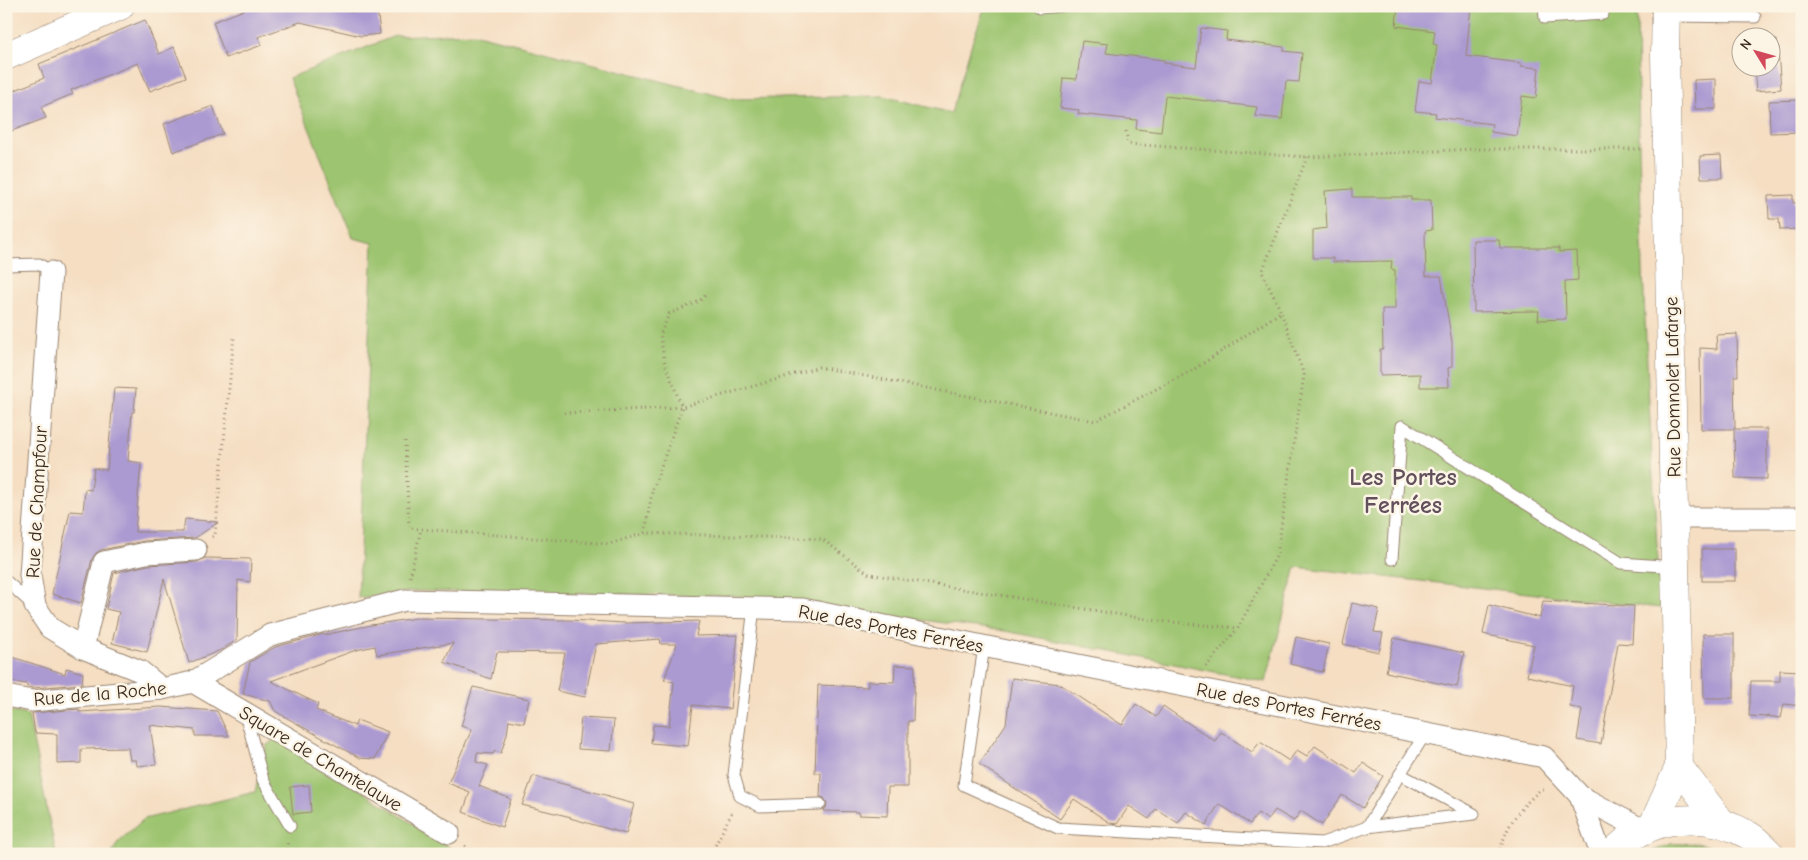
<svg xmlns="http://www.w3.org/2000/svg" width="1808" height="860" viewBox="0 0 1808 860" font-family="'Comic Neue',sans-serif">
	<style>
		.green { fill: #9dc470; stroke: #6c7747 }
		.building { fill: #ab9ad1 }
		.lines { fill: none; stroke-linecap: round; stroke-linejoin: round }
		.service-casing { stroke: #988470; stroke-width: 13 }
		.minor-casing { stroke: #988470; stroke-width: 23 }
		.tertiary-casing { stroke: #988470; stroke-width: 29 }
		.secondary-casing { stroke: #988470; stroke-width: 29 }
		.path { stroke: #988470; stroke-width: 3; stroke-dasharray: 1 4; stroke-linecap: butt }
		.service { stroke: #fff; stroke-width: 11 }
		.minor { stroke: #fff; stroke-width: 21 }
		.tertiary { stroke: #fff; stroke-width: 28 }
		.secondary { stroke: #fff; stroke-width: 28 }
		.labels { text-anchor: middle; stroke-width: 5; stroke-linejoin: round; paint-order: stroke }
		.street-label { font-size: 19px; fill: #3b2a1e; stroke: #fcf5e5 }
		.district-label { font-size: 24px; font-weight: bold; fill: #62515d; stroke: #fcf5e5 }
	</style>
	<rect width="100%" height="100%" fill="#fcf5e5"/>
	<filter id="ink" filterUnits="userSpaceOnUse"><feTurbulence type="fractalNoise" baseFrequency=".02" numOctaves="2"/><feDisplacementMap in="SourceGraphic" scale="10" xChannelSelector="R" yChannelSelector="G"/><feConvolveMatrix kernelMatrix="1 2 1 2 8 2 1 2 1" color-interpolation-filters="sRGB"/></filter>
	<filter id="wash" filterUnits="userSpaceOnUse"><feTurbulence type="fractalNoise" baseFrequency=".0096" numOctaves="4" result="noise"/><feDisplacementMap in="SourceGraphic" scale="20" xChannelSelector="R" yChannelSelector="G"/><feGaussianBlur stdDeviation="1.12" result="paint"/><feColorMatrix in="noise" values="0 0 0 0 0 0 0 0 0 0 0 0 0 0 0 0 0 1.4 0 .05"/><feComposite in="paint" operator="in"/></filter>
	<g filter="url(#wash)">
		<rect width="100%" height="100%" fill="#f5dec2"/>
		<!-- green -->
		<g class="green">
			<path d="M985 6H1637C1638 207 1648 408 1661 608L1296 567 1266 682 1005 631 742 596 416 591 358 598 373 243 353 238 289 78 395 36 473 33 731 99 883 96 951 113 971 46Z"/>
			<polygon points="6,710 28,715 56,854 14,854 6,852"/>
			<polygon points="278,737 460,854 112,854 118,842 144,819 255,792 267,745"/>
			<polygon points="1698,843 1724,851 1728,854 1646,854 1671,844"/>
		</g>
		<g id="blocks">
			<!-- building -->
			<g class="building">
				<polygon points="254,6 346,6 350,12 377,7 380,34 361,36 300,22 258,37 262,45 226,58 213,22"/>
				<polygon points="1398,6 1471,6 1466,56 1521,63 1521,66 1539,68 1536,98 1522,96 1517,136 1491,132 1492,124 1435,117 1436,113 1415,111 1419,81 1432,83 1437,45 1433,44 1435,31 1396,26"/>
				<polygon points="145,20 159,54 174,47 186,77 150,91 138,63 71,90 73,94 41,107 46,118 6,133 6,94 44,78 39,64"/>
				<polygon points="1201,28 1227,31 1226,40 1284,47 1284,51 1302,53 1299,82 1286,81 1282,119 1255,116 1257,107 1165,96 1161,132 1136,129 1137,120 1078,114 1079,110 1060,108 1063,78 1077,79 1082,41 1108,44 1106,53 1164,60 1164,63 1196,67"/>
				<polygon points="1777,40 1781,89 1756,91 1754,68 1770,68 1770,41"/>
				<polygon points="1716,79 1716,109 1695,109 1694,80"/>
				<polygon points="1802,100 1802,132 1770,133 1769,101"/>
				<polygon points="213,106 223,134 173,152 164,124"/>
				<polygon points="1721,155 1722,178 1701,178 1700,156"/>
				<polygon points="1352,189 1352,197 1411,197 1411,200 1431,200 1432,230 1425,231 1426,276 1441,276 1452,342 1452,367 1448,368 1449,387 1420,387 1420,374 1380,375 1380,349 1383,349 1382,309 1395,309 1395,270 1391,269 1392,261 1333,262 1333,258 1313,258 1313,230 1327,228 1325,191"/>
				<polygon points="1793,195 1793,203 1798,203 1799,229 1780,230 1779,219 1769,219 1768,196"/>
				<polygon points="1473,240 1499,240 1500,248 1559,248 1559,252 1577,251 1578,280 1565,281 1566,319 1538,320 1539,311 1474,312"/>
				<polygon points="1737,334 1738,376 1734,376 1735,429 1767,429 1767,479 1735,478 1734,429 1701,429 1700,348 1717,349 1716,335"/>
				<polygon points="114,388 136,389 134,412 132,412 128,461 141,463 135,532 183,532 185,519 219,522 195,538 144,541 101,550 96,553 92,559 81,603 52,594 70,511 83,512 85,489 91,490 94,468 107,470"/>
				<rect x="1702" y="549" width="33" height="32"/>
				<polygon points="205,558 251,559 250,582 238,580 237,640 221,650 189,663 164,579 147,652 112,643 119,612 106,609 114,573 148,565 197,562"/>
				<polygon points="1543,601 1634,606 1632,644 1618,643 1601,744 1577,740 1582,709 1570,707 1573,686 1527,676 1534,645 1483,634 1489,605 1540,618"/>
				<polygon points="1352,603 1379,609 1374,632 1383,633 1379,652 1343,644"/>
				<polygon points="416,618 569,620 625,623 699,621 696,636 738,635 730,709 693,705 688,746 651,743 653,725 669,726 674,682 664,680 677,644 661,644 660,639 596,644 585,697 557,691 565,653 497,652 491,679 444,662 453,643 377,655 375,646 356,650 271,681 318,704 316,710 355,726 357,720 388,732 375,759 360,758 317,735 275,711 270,701 243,694 250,662 275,647 324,634 324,635 371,625"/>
				<polygon points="1703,634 1734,634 1734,698 1704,698"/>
				<polygon points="1296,637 1329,644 1323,672 1290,664"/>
				<polygon points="1394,638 1464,653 1457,687 1386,672"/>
				<polygon points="6,655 65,674 66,668 83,673 82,684 33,688 27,687 27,684 6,681"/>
				<polygon points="895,665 915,666 913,721 908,721 908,787 888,787 887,816 859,815 859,812 823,811 826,808 827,803 824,798 820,797 821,773 815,773 818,685 868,687 868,681 894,682"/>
				<polygon points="1780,670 1800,671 1802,706 1784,704 1781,718 1767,716 1767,717 1749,716 1751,681 1780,681"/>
				<polygon points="1012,678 1060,684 1122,725 1136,704 1156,717 1163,706 1215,741 1221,732 1252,752 1260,742 1289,761 1297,750 1307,756 1315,746 1356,773 1363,763 1383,776 1363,808 1342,795 1322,825 1301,811 1294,821 1275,810 1268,820 1258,813 1250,824 1219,804 1206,825 1186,812 1178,823 1156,809 1149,819 1129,806 1117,824 1110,823 1074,799 1060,819 979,764 1006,724"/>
				<polygon points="473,687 529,699 524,723 509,720 507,734 501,753 495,751 493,754 477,753 476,762 488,765 479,786 511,799 502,827 463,812 470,792 448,783 472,729 461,726"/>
				<polygon points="161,707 217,711 229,736 195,736 195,730 150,725 156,764 137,766 136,760 130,760 128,748 81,749 81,763 57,764 57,734 35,733 32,713 79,709 79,712"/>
				<polygon points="581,718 614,720 611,751 578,749"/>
				<polygon points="533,776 609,796 608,797 634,804 626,834 570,818 571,817 522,805"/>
				<polygon points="309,785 311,812 293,814 290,787"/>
			</g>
		</g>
	</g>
	<g filter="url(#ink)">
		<use href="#blocks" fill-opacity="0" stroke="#988470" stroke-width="1"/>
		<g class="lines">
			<defs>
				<g id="service">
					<polyline points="1038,6 1040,8 1061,6"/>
					<polyline points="1544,6 1545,18 1603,14 1603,6"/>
					<polyline points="1666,16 1755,17"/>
					<polyline points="6,265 39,264 51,272"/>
					<polyline points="1392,559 1402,426 1621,563 1675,567"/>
					<polyline points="6,581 33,605"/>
					<polyline points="754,607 734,775 740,796 760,806 820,804"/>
					<polyline points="984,646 964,785 1058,828 1322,843 1367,827 1474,814 1400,774"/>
					<polyline points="245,713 263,780 290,826"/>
					<polyline points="1367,827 1425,734"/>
				</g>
				<g id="minor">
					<polyline points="51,272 30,575 35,606 50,628 83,648 140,671 162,689"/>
					<polyline points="1675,518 1802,518"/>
					<polyline points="83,648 104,562 146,553 196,550"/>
					<polyline points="193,682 449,833"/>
					<polyline points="6,696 32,701 162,689 193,682 270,635 405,600 803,609 1012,652 1544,757 1580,796 1643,830"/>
					<polyline points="1580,796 1601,854"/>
				</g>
				<g id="tertiary">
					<polyline points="6,56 120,6"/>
					<polyline points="1679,767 1722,823"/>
					<polyline points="1653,825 1679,767 1665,54 1666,6"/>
				</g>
				<path id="secondary" d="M1612 854C1649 815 1704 809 1750 836 1757 840 1764 848 1770 854"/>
			</defs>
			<!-- service casing -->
			<use href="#service" class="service-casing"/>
			<!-- minor casing -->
			<use href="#minor" class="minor-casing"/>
			<!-- tertiary casing -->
			<use href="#tertiary" class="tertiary-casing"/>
			<!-- secondary casing -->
			<use href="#secondary" class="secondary-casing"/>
			<!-- path -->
			<g class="path">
				<polyline points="1126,131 1128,144 1307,157 1475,149 1642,149"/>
				<polyline points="564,413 682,407 819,367 1095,421 1193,370 1281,312 1262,272 1307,157"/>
				<polyline points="405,441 409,528 609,544 645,533 822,539 869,574 1159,621 1238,628"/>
				<polyline points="645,533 652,492 682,407 665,364 660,335 669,314 698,302 707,294"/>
				<polyline points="212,537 215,535 234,337"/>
				<polyline points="410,577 421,529"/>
				<polyline points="1206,667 1238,628 1277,555 1304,375 1281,312"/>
				<polyline points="465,846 475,854"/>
				<polyline points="286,854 288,841"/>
				<polyline points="711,854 733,810"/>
				<path d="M1499 854C1508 821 1518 811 1541 789H1544"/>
			</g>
			<!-- service -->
			<use href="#service" class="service"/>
			<!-- minor -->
			<use href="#minor" class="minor"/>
			<!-- tertiary -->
			<use href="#tertiary" class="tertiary"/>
			<!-- secondary -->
			<use href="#secondary" class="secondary"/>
		</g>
	</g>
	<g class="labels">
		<!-- street labels -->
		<g class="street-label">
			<text transform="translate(1672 387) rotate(-91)" y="7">Rue Domnolet Lafarge</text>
			<text transform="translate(36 502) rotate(-87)" y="7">Rue de Champfour</text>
			<text transform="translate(891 628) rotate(11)" y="7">Rue des Portes Ferrées</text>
			<text transform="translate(100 693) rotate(-5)" y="7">Rue de la Roche</text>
			<text transform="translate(1289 706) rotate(11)" y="7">Rue des Portes Ferrées</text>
			<text transform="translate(321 758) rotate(31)" y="7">Square de Chantelauve</text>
		</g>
		<!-- district labels -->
		<g class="district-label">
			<text x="1403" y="485">Les Portes<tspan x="1403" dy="28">Ferrées</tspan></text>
		</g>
	</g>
	<!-- margin -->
	<rect width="1808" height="860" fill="none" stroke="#fcf5e5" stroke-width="25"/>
	<!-- north arrow -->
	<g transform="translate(1756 52) rotate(307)"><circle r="24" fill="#fcf5e5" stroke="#afa495"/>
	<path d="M0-4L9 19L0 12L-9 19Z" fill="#d1495b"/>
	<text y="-8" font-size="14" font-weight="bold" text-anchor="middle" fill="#3b2a1e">N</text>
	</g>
</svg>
